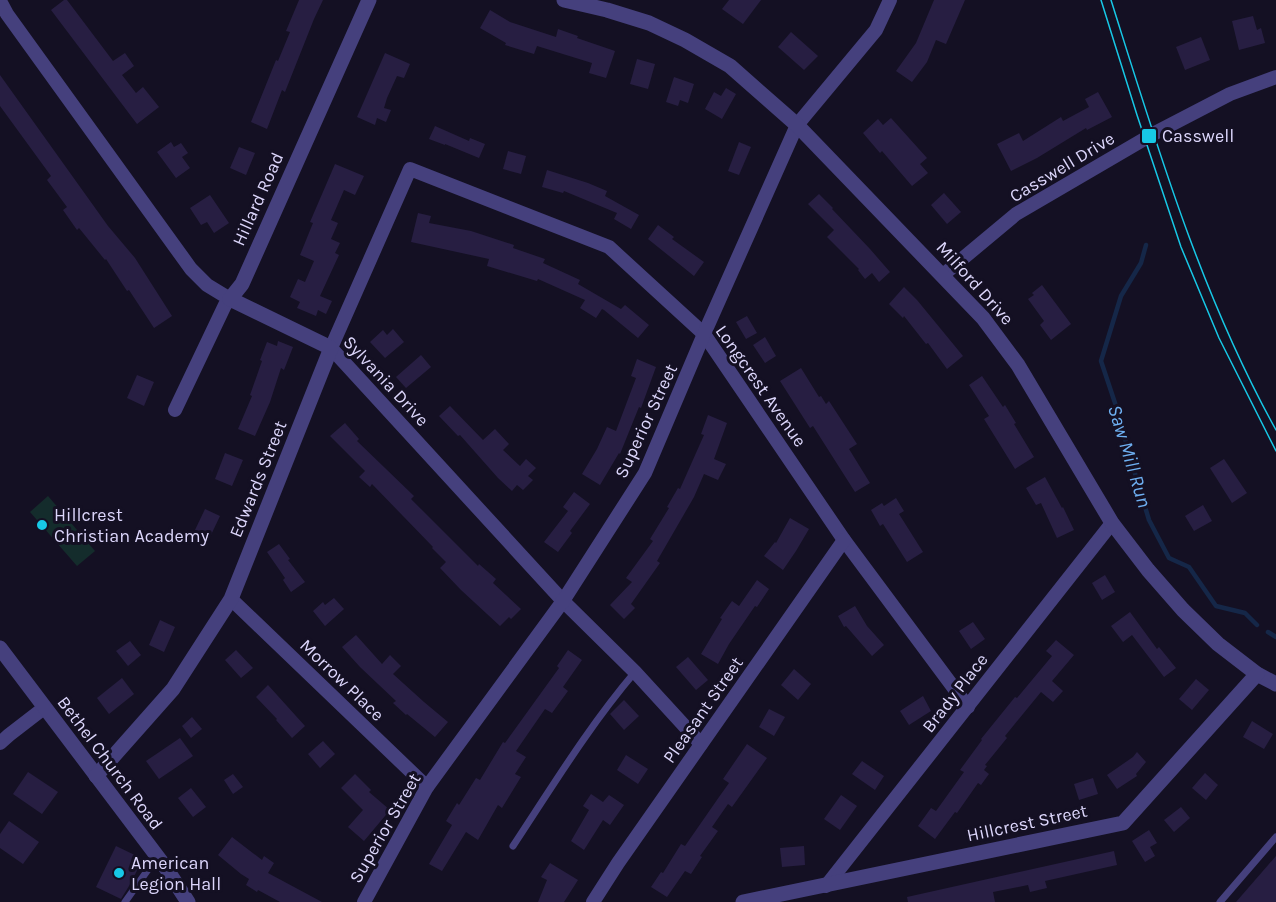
<svg xmlns="http://www.w3.org/2000/svg" width="1276" height="902" viewBox="0 0 1276 902" font-family="Karla,sans-serif">
	<style>
		.green { fill: #142c2c }
		.lines { fill: none; stroke-linecap: round; stroke-linejoin: round }
		.stream { stroke: #152748; stroke-width: 4.5 }
		.building { fill: #271e42 }
		.service { stroke: #45407d; stroke-width: 7 }
		.minor { stroke: #45407d; stroke-width: 14 }
		.tertiary { stroke: #45407d; stroke-width: 15 }
		.tram { stroke: #17c8e6; stroke-width: 1.5 }
		.poi-dot { fill: #17c8e6; stroke: #141023; stroke-width: 2 }
		.labels { text-anchor: middle; stroke-width: 6; stroke-linejoin: round; paint-order: stroke }
		.poi-label { font-size: 18px; fill: #dcd6fb; stroke: #141023; text-anchor: start }
		.street-label { font-size: 18px; fill: #dcd6fb; stroke: #141023 }
		.water-label { font-size: 20px; font-style: italic; fill: #6eaff1; stroke: #141023 }
	</style>
	<rect width="100%" height="100%" fill="#141023"/>
	<!-- green -->
	<polygon class="green" points="48,496 95,551 77,566 30,512"/>
	<g class="lines">
		<!-- stream -->
		<g class="stream">
			<polyline points="1146,245 1141,263 1121,296 1101,361 1117,409 1130,457 1149,520 1169,558 1189,567 1216,606 1245,613 1257,625"/>
			<polyline points="1268,632 1276,637"/>
		</g>
	</g>
	<!-- building -->
	<g class="building">
		<polygon points="64,0 67,0 113,61 125,53 134,66 122,75 136,93 143,87 159,107 137,124 51,10"/>
		<polygon points="299,0 323,0 314,19 285,92 282,90 267,129 251,122 276,60 278,61 290,32 286,31"/>
		<polygon points="729,0 761,0 743,24 722,9"/>
		<polygon points="934,0 965,0 946,44 936,40 927,62 912,82 896,71 916,43"/>
		<polygon points="490,10 510,22 556,37 558,29 578,36 577,38 615,51 606,78 589,73 592,63 537,46 534,54 505,45 506,43 480,28"/>
		<polygon points="1253,16 1257,30 1261,28 1265,43 1239,50 1232,21"/>
		<polygon points="791,32 818,56 804,70 778,47"/>
		<polygon points="1201,37 1210,60 1185,70 1176,47"/>
		<polygon points="385,53 410,64 404,78 397,76 387,98 384,108 391,110 386,122 377,118 375,125 357,117"/>
		<polygon points="637,59 655,64 648,89 630,84"/>
		<polygon points="0,75 108,226 135,258 172,316 154,328 129,290 127,291 106,259 105,260 79,228 77,230 63,210 67,207 47,180 51,176 0,106"/>
		<polygon points="674,77 694,84 688,103 680,100 678,106 666,102"/>
		<polygon points="726,88 736,94 722,119 705,109 714,92 721,96"/>
		<polygon points="1098,92 1112,117 1087,130 1086,128 1037,158 1011,171 997,144 1019,133 1023,141 1061,117 1063,121 1089,107 1085,99"/>
		<polygon points="891,118 927,158 920,164 928,173 912,186 882,151 880,153 863,133 878,119 883,125"/>
		<polygon points="435,126 469,141 470,138 485,144 479,158 445,144 445,145 429,139"/>
		<polygon points="171,142 174,147 181,143 188,153 182,157 190,168 176,178 157,152"/>
		<polygon points="739,142 751,147 739,175 728,171"/>
		<polygon points="239,147 255,153 246,175 230,168"/>
		<polygon points="508,151 526,156 521,174 503,169"/>
		<polygon points="335,164 364,176 355,195 344,190 331,220 338,223 331,239 340,243 335,253 339,255 320,296 332,301 326,314 318,310 316,316 297,308 300,302 290,297 298,279 305,282 314,261 300,255 313,223 310,222"/>
		<polygon points="547,170 588,183 607,191 605,196 639,215 631,229 614,219 617,213 564,191 563,193 542,187"/>
		<polygon points="944,193 961,212 947,224 931,205"/>
		<polygon points="819,194 833,208 832,209 870,249 890,272 879,282 872,273 865,279 858,270 859,269 827,237 834,230 808,204"/>
		<polygon points="210,195 229,223 214,233 207,222 201,225 190,208"/>
		<polygon points="418,213 431,216 429,223 471,231 514,245 513,248 545,259 543,263 580,280 578,284 621,309 625,305 649,325 638,338 604,310 602,309 596,318 580,308 585,300 538,279 537,281 487,266 489,259 411,242"/>
		<polygon points="658,225 674,237 672,239 704,262 694,276 648,239"/>
		<polygon points="1042,285 1071,324 1051,340 1040,325 1044,321 1028,299 1034,295 1032,293"/>
		<polygon points="904,287 917,300 963,356 947,369 928,343 926,344 904,316 903,318 889,304"/>
		<polygon points="747,316 757,333 746,339 736,322"/>
		<polygon points="393,329 404,342 385,358 370,342 383,330 387,335"/>
		<polygon points="765,337 776,356 765,363 753,345"/>
		<polygon points="278,341 293,347 284,370 281,368 270,402 255,436 238,429 252,396 250,395 262,361 260,360 267,342 277,346"/>
		<polygon points="421,355 431,367 406,388 396,377"/>
		<polygon points="637,359 656,367 641,408 639,407 620,454 619,453 600,485 582,474 597,449 607,427 616,431 636,378 631,376"/>
		<polygon points="801,368 819,397 821,396 826,404 829,401 857,444 849,449 870,483 855,492 813,426 810,428 780,381"/>
		<polygon points="137,375 154,382 144,406 127,398"/>
		<polygon points="982,376 1003,407 1005,405 1016,423 1014,424 1034,457 1015,469 984,419 989,416 969,385"/>
		<polygon points="450,406 483,440 495,429 509,444 503,450 520,466 526,459 536,468 528,476 533,480 523,490 517,485 512,491 498,478 460,435 458,436 439,416"/>
		<polygon points="708,415 727,423 714,459 726,464 718,480 704,474 694,497 657,561 660,563 631,604 635,608 624,619 610,605 632,582 626,578 653,541 650,539 669,508 667,507 678,488 680,489 704,435 701,434"/>
		<polygon points="345,423 359,439 357,441 414,496 411,499 478,566 479,564 496,579 493,583 521,609 511,619 509,617 500,626 461,590 440,568 446,562 432,548 433,547 372,484 370,487 359,477 365,471 330,436"/>
		<polygon points="225,453 243,460 232,486 215,479"/>
		<polygon points="1224,459 1247,493 1232,503 1210,468"/>
		<polygon points="1045,477 1062,508 1063,507 1074,530 1057,538 1041,503 1036,505 1026,488"/>
		<polygon points="574,492 590,504 570,531 572,533 558,552 544,542 568,511 563,507"/>
		<polygon points="896,498 904,511 899,514 923,552 907,562 883,524 880,526 871,510 882,503 884,506"/>
		<polygon points="1203,505 1212,521 1194,531 1185,516"/>
		<polygon points="205,509 220,516 210,537 195,530"/>
		<polygon points="790,518 809,529 796,551 783,570 764,556 775,542 776,543"/>
		<polygon points="279,544 290,559 288,560 305,582 291,592 283,580 285,578 267,552"/>
		<polygon points="1105,575 1115,592 1102,600 1092,583"/>
		<polygon points="757,580 769,589 757,607 755,606 729,644 718,664 701,654 722,619 720,618 732,601 739,606"/>
		<polygon points="334,598 344,609 325,626 313,611 323,602 325,605"/>
		<polygon points="855,606 867,626 884,645 872,656 846,626 844,627 838,616"/>
		<polygon points="1130,612 1157,649 1159,647 1176,668 1164,677 1132,635 1123,642 1111,626"/>
		<polygon points="160,620 175,627 164,652 149,645"/>
		<polygon points="973,622 985,639 971,649 959,631"/>
		<polygon points="356,635 382,664 390,655 401,666 393,674 424,702 448,722 435,737 407,714 406,715 393,703 396,701 360,667 342,647"/>
		<polygon points="1056,640 1074,655 1052,681 1063,691 1053,702 1041,692 1005,736 1007,738 985,765 987,766 984,770 989,774 981,785 978,783 957,813 955,812 935,839 918,826 931,808 936,811 964,772 960,770 982,740 981,739 1015,697 1017,698 1052,656 1046,651"/>
		<polygon points="130,641 141,655 128,666 116,651"/>
		<polygon points="236,650 253,668 241,678 225,660"/>
		<polygon points="568,650 582,660 563,687 568,691 552,713 545,709 516,751 526,757 515,774 521,777 502,808 498,805 478,840 466,832 442,871 429,864 452,825 446,821 457,803 459,805 476,778 480,780 503,742 505,743 559,668 557,666"/>
		<polygon points="688,657 708,680 696,690 676,667"/>
		<polygon points="794,669 811,684 798,700 781,685"/>
		<polygon points="122,678 134,694 109,714 97,698"/>
		<polygon points="1196,679 1209,690 1192,710 1179,699"/>
		<polygon points="268,685 305,726 292,738 276,720 277,719 256,697"/>
		<polygon points="923,696 931,711 909,725 900,711"/>
		<polygon points="624,700 639,716 624,730 610,714"/>
		<polygon points="769,709 785,717 774,736 759,727"/>
		<polygon points="192,717 202,729 191,738 182,726"/>
		<polygon points="1252,721 1273,734 1264,749 1243,737"/>
		<polygon points="180,738 193,756 159,779 146,761"/>
		<polygon points="323,741 335,754 320,768 308,754"/>
		<polygon points="747,744 767,758 732,807 728,804 712,827 718,831 700,856 702,857 691,874 685,871 667,897 651,887 661,872 663,873 681,844 685,846 719,797 729,783 723,779"/>
		<polygon points="1137,752 1146,762 1136,774 1137,776 1117,789 1107,775 1133,757"/>
		<polygon points="626,755 648,769 638,784 617,770"/>
		<polygon points="862,761 884,776 875,790 852,774"/>
		<polygon points="28,772 58,792 42,814 13,794"/>
		<polygon points="1205,773 1218,785 1206,800 1192,788"/>
		<polygon points="233,774 243,787 233,794 224,780"/>
		<polygon points="355,774 371,790 369,792 390,810 364,841 348,827 363,810 341,788"/>
		<polygon points="1093,778 1098,794 1079,800 1074,784"/>
		<polygon points="191,788 206,807 193,817 178,798"/>
		<polygon points="591,794 603,802 609,795 624,805 610,825 603,820 584,850 571,841 589,810 583,806"/>
		<polygon points="841,795 857,806 840,830 824,819"/>
		<polygon points="1181,807 1190,818 1174,832 1164,820"/>
		<polygon points="9,821 39,842 23,864 0,848 0,834"/>
		<polygon points="1149,830 1157,843 1150,847 1155,856 1145,862 1132,841"/>
		<polygon points="232,837 262,860 264,856 274,863 268,873 322,902 280,902 258,890 257,892 246,885 249,879 241,874 218,855"/>
		<polygon points="116,846 143,859 129,886 121,899 96,887"/>
		<polygon points="804,846 805,865 782,867 780,848"/>
		<polygon points="1114,851 1117,865 1045,881 1047,888 1030,892 1028,885 993,892 995,902 908,902 907,897"/>
		<polygon points="1276,856 1276,902 1236,902"/>
		<polygon points="550,863 578,880 564,902 538,902 547,880 541,877"/>
	</g>
	<g class="lines">
		<!-- service -->
		<g class="service">
			<path d="M513 846C552 787 589 726 635 672"/>
			<polyline points="125,902 157,857"/>
			<polyline points="1220,902 1276,837"/>
		</g>
		<!-- minor -->
		<g class="minor">
			<polyline points="0,1 7,14 191,269 207,285 230,299 225,305 175,410"/>
			<polyline points="943,275 1016,214 1153,134 1230,94 1276,77"/>
			<polyline points="231,599 427,787"/>
			<polyline points="0,743 9,735 44,708"/>
			<polyline points="701,744 635,672 563,601 331,348 410,169 609,247 704,334 844,540 968,707"/>
			<polyline points="826,886 1112,523"/>
			<polyline points="364,902 427,787 563,601 645,473 704,334 797,125 876,30 890,0"/>
			<polyline points="593,902 618,863 844,540"/>
		</g>
		<!-- tertiary -->
		<g class="tertiary">
			<polyline points="564,0 607,10 649,23 685,40 730,66 797,125 983,318 1018,365 1112,523 1148,570 1183,610 1218,644 1257,674 1276,684"/>
			<polyline points="0,648 166,868 188,902"/>
			<polyline points="96,776 173,689 231,599 331,348 230,299 242,284 369,0"/>
			<polyline points="743,902 1123,823 1257,674"/>
		</g>
		<!-- tram -->
		<g class="tram">
			<polyline points="1101,0 1137,115 1181,247 1219,338 1276,451"/>
			<path d="M1111 0C1157 146 1201 295 1276 430"/>
		</g>
	</g>
	<!-- markers -->
	<g class="poi-dot">
		<rect x="1141" y="128" width="16" height="16" rx="3"/>
		<circle cx="42" cy="525" r="6"/>
		<circle cx="119" cy="873" r="6"/>
	</g>
	<g class="labels">
		<!-- poi labels -->
		<g class="poi-label">
			<text x="1162" y="142">Casswell</text>
			<text x="54" y="521">Hillcrest<tspan x="54" dy="21">Christian Academy</tspan></text>
			<text x="131" y="869">American<tspan x="131" dy="21">Legion Hall</tspan></text>
		</g>
		<!-- street labels -->
		<g class="street-label">
			<text transform="translate(1062 167) rotate(-31)" y="6">Casswell Drive</text>
			<text transform="translate(258 199) rotate(-66)" y="6">Hillard Road</text>
			<text transform="translate(975 283) rotate(48)" y="6">Milford Drive</text>
			<text transform="translate(386 381) rotate(47)" y="6">Sylvania Drive</text>
			<text transform="translate(761 386) rotate(55)" y="6">Longcrest Avenue</text>
			<text transform="translate(646 421) rotate(-65)" y="6">Superior Street</text>
			<text transform="translate(258 479) rotate(-68)" y="6">Edwards Street</text>
			<text transform="translate(342 680) rotate(44)" y="6">Morrow Place</text>
			<text transform="translate(955 693) rotate(-52)" y="6">Brady Place</text>
			<text transform="translate(703 710) rotate(-55)" y="6">Pleasant Street</text>
			<text transform="translate(110 763) rotate(53)" y="6">Bethel Church Road</text>
			<text transform="translate(1027 823) rotate(-12)" y="6">Hillcrest Street</text>
			<text transform="translate(385 828) rotate(-60)" y="6">Superior Street</text>
		</g>
		<!-- water labels -->
		<g class="water-label">
			<text transform="translate(1130 456) rotate(73)" y="7">Saw Mill Run</text>
		</g>
	</g>
</svg>
